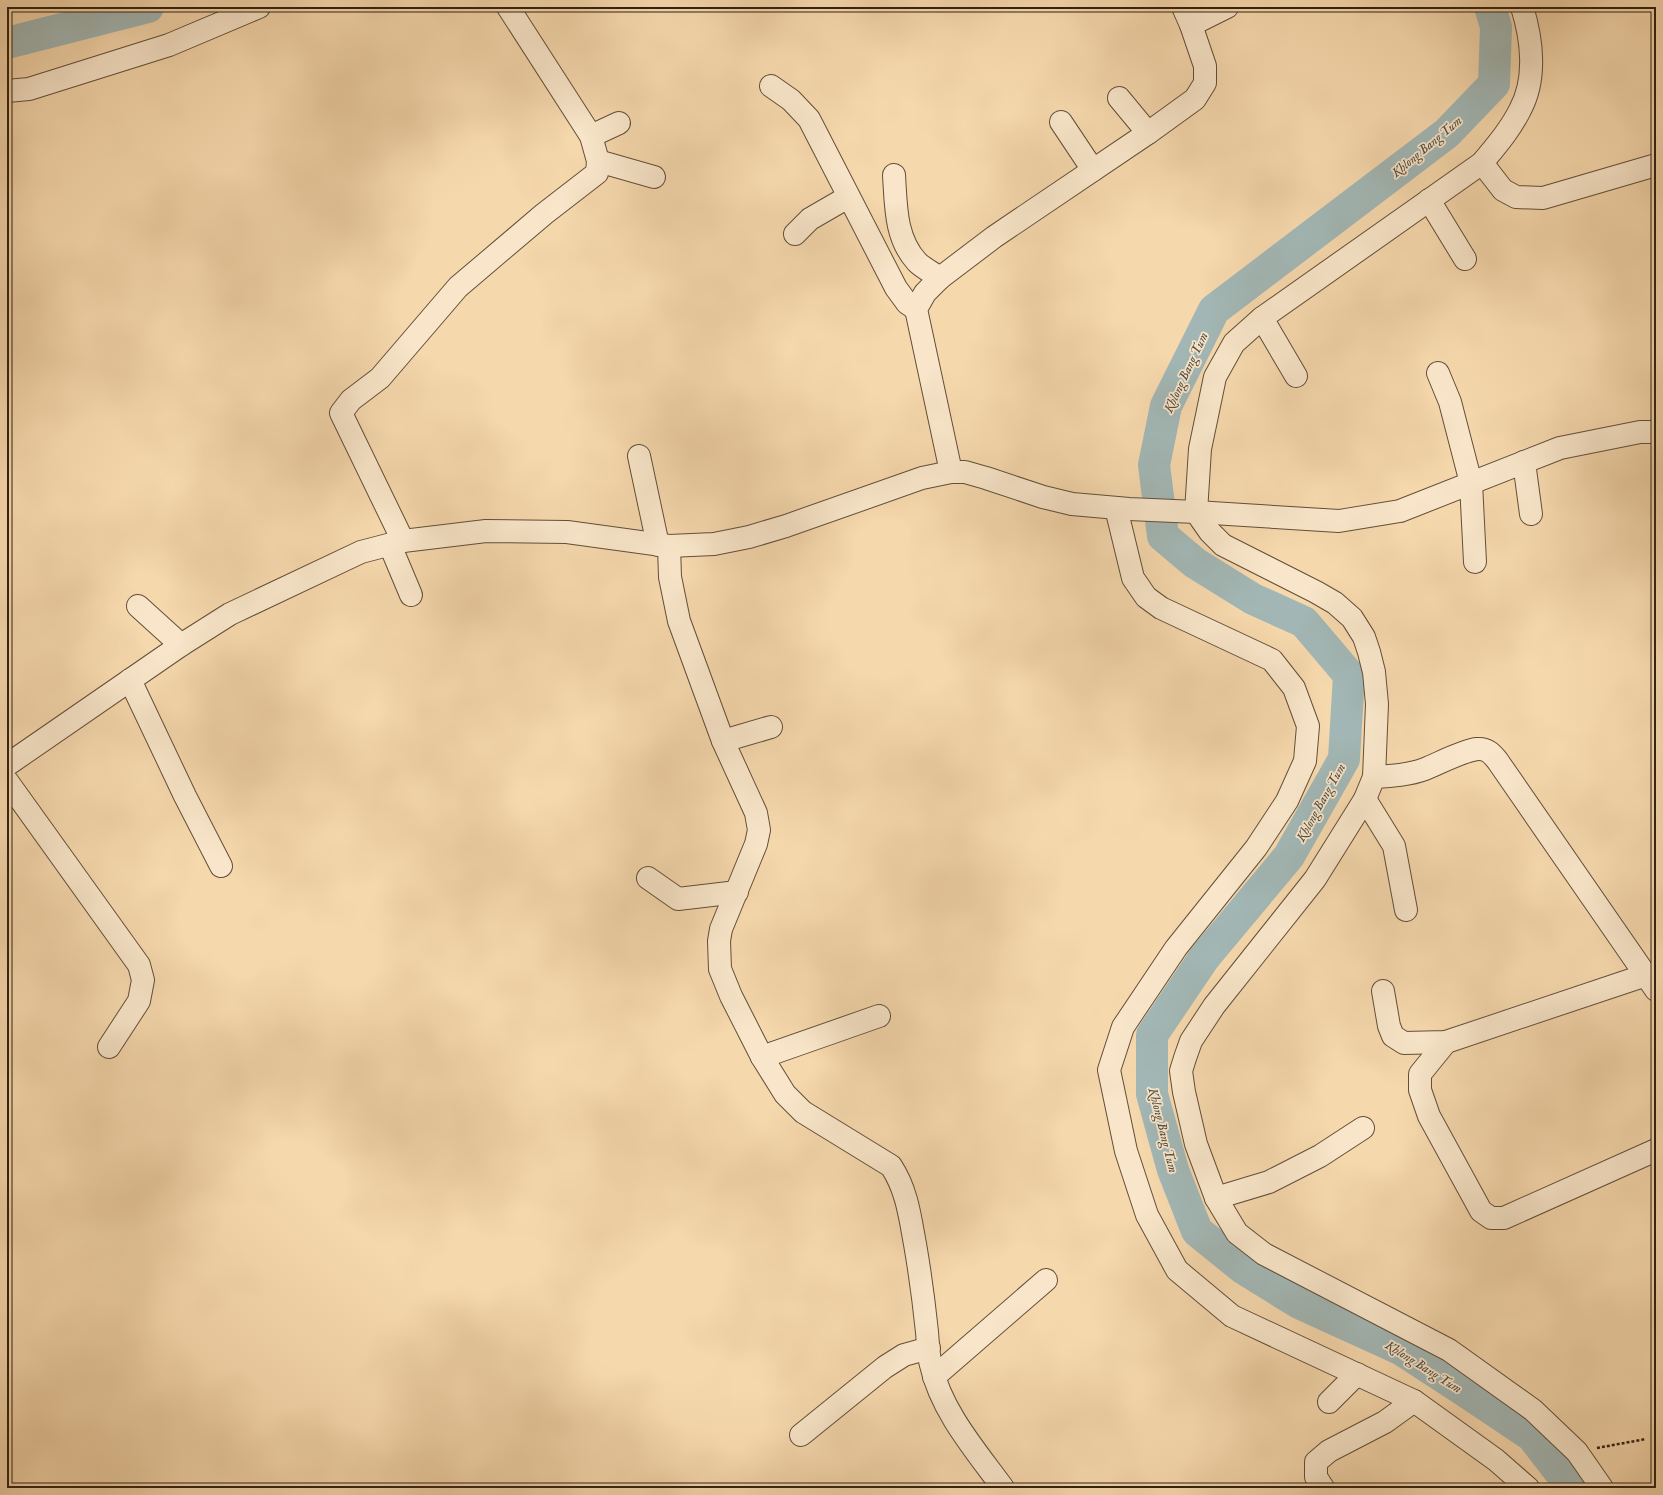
<svg xmlns="http://www.w3.org/2000/svg" width="1663" height="1495" viewBox="0 0 1663 1495" font-family="'IM FELL English',serif">
	<style>
		.lines { fill: none; stroke-linecap: round; stroke-linejoin: round }
		.river { stroke: #a2b7b5; stroke-width: 32 }
		.minor-casing { stroke: #624e39; stroke-width: 24 }
		.path { stroke: #312012; stroke-width: 2.5; stroke-dasharray: 3 2; stroke-linecap: butt }
		.minor { stroke: #f9e6ca; stroke-width: 22 }
		.labels { text-anchor: middle; stroke-width: 3.5; stroke-linejoin: round; paint-order: stroke }
		.water-label { font-size: 13px; font-style: italic; fill: #534d43; stroke: #f9e6ca }
	</style>
	<rect width="100%" height="100%" fill="#f6d8ad"/>
	<filter id="stains"><feTurbulence type="fractalNoise" baseFrequency=".005" numOctaves="4"/><feColorMatrix values="0 0 0 0 .2 0 0 0 0 .09 0 0 0 0 .02 0 0 0 .5 -.17"/></filter>
	<radialGradient id="worn" r=".72"><stop offset=".6" stop-color="#630" stop-opacity="0"/><stop offset="1" stop-color="#630" stop-opacity=".3"/></radialGradient>
	<g class="lines">
		<!-- river -->
		<g class="river">
			<polyline points="1490,7 1496,27 1494,84 1447,133 1214,310 1166,406 1154,465 1163,536 1195,563 1253,599 1304,622 1349,675 1344,759 1289,856 1204,958 1152,1035 1152,1094 1173,1170 1197,1231 1244,1269 1299,1303 1402,1350 1465,1391 1532,1436 1572,1488"/>
			<polyline points="7,43 148,7"/>
		</g>
		<defs>
			<g id="minor">
				<path d="M1522 7C1532 39 1537 79 1520 110 1510 130 1496 146 1482 163L1262 318 1234 343 1215 377 1200 449 1196 512 1210 532 1223 545 1316 592 1335 603 1352 618 1364 637 1369 652 1374 672 1377 704 1374 777 1365 799 1315 879 1214 1006 1191 1041 1185 1058 1181 1071 1184 1092 1196 1144 1216 1198 1237 1233 1264 1254 1449 1350 1533 1410 1577 1452 1602 1488"/>
				<polyline points="1191,25 1227,7"/>
				<polyline points="771,86 791,100 809,119 896,288 907,303 916,309"/>
				<polyline points="7,91 29,89 169,45 259,7"/>
				<polyline points="1119,98 1148,133"/>
				<polyline points="1061,122 1093,170"/>
				<polyline points="591,136 619,123"/>
				<polyline points="598,161 654,177"/>
				<polyline points="1482,163 1503,190 1516,197 1543,198 1656,165"/>
				<path d="M894 175C896 206 895 238 917 262 923 268 933 273 940 278"/>
				<polyline points="1429,200 1465,259"/>
				<polyline points="795,234 810,219 848,197"/>
				<polyline points="1262,318 1296,376"/>
				<polyline points="1438,373 1450,402 1471,483 1475,562"/>
				<polyline points="639,456 658,545"/>
				<polyline points="1524,462 1531,514"/>
				<polyline points="951,472 916,309 925,293 940,278 994,237 1148,133 1195,99 1205,83 1205,66 1191,25 1183,7"/>
				<polyline points="1116,508 1133,578 1146,597 1161,608 1272,660 1294,688 1308,726 1305,761 1287,801 1256,848 1176,948 1123,1027 1109,1070 1126,1151 1147,1215 1177,1270 1232,1316 1414,1401 1496,1460 1528,1488"/>
				<polyline points="403,541 341,413 351,400 380,378 458,287 544,214 597,173 598,161 591,136 508,7"/>
				<polyline points="390,545 411,595"/>
				<path d="M669 546 670 577 679 621 723 741 756 813 759 830 756 844 721 929 719 941 720 969 731 996 762 1057 785 1094 803 1112 891 1166C907 1190 910 1217 915 1244 920 1273 924 1303 927 1332 928 1343 928 1355 931 1365 941 1411 976 1451 1003 1488"/>
				<polyline points="138,606 181,645"/>
				<polyline points="130,680 185,796 221,866"/>
				<polyline points="723,741 771,727"/>
				<polyline points="7,765 181,645 230,614 361,552 403,541 486,531 567,532 669,546 714,544 749,537 786,526 922,478 951,472 965,472 986,478 1043,497 1072,504 1129,509 1196,512 1339,521 1400,511 1560,448 1640,432 1656,432"/>
				<path d="M1374 777C1392 776 1409 775 1425 769 1440 763 1462 751 1477 749 1487 748 1492 754 1497 760L1656 990"/>
				<polyline points="7,781 139,965 143,980 139,1001 109,1047"/>
				<polyline points="1365,799 1394,846 1406,910"/>
				<polyline points="648,878 678,899 737,892"/>
				<polyline points="1383,991 1389,1026 1393,1036 1404,1043 1446,1042 1646,975"/>
				<polyline points="1446,1042 1420,1074 1420,1090 1429,1116 1481,1211 1491,1218 1504,1218 1656,1150"/>
				<polyline points="762,1057 879,1016"/>
				<polyline points="1216,1198 1269,1182 1320,1156 1363,1128"/>
				<polyline points="934,1377 1046,1280"/>
				<polyline points="1329,1402 1357,1374"/>
				<polyline points="801,1435 885,1367 904,1355 929,1348"/>
				<polyline points="1323,1488 1316,1477 1316,1462 1329,1451 1385,1422 1414,1401"/>
			</g>
		</defs>
		<!-- minor casing -->
		<use href="#minor" class="minor-casing"/>
		<!-- path -->
		<polyline class="path" points="1597,1448 1646,1439"/>
		<!-- minor -->
		<use href="#minor" class="minor"/>
	</g>
	<g class="labels">
		<!-- water labels -->
		<g class="water-label">
			<text transform="translate(1426 146) rotate(-40)" y="5">Khlong Bang Tum</text>
			<text transform="translate(1185 372) rotate(-65)" y="5">Khlong Bang Tum</text>
			<text transform="translate(1320 802) rotate(-61)" y="5">Khlong Bang Tum</text>
			<text transform="translate(1164 1130) rotate(76)" y="5">Khlong Bang Tum</text>
			<text transform="translate(1424 1366) rotate(32)" y="5">Khlong Bang Tum</text>
		</g>
	</g>
	<!-- margin -->
	<rect width="1663" height="1495" fill="none" stroke="#f6d8ad" stroke-width="24"/>
	<rect x="8" y="8" width="1647" height="1479" fill="none" stroke="#312012" stroke-width="2"/>
	<rect x="12" y="12" width="1639" height="1471" fill="none" stroke="#312012"/>
	<rect width="100%" height="100%" filter="url(#stains)"/>
	<rect width="100%" height="100%" fill="url(#worn)"/>
</svg>
